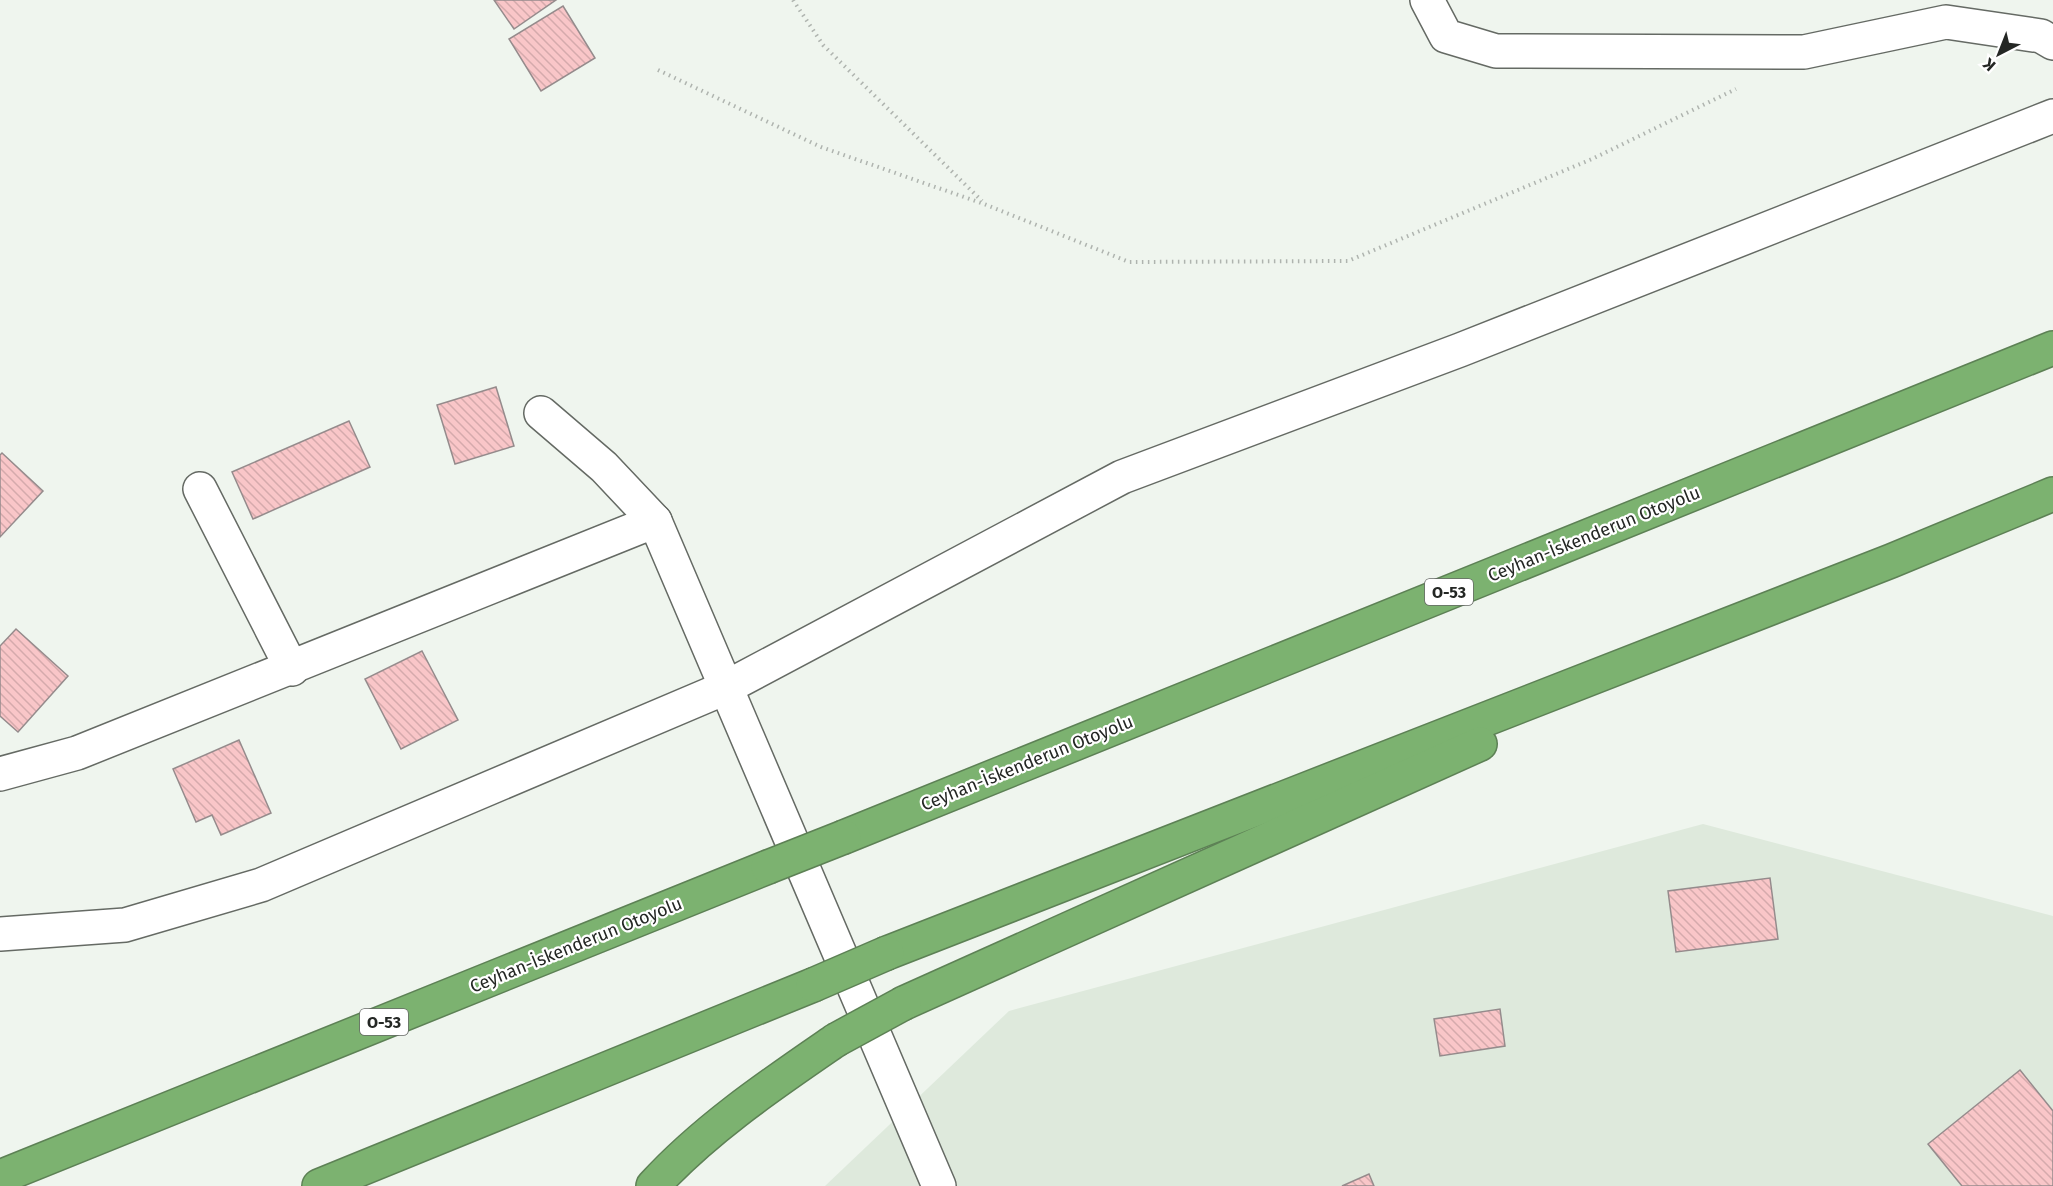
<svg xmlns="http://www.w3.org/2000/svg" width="2053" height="1186" viewBox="0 0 2053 1186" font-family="'Fira Sans',sans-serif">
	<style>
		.built { fill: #dee9dc }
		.building { fill: url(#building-back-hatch); stroke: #958b8c; stroke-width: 1.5 }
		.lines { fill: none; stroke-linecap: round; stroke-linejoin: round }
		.minor-casing { stroke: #656a64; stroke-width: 36 }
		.highway-casing { stroke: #5d8155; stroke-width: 36 }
		.path { stroke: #afb4af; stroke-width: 4; stroke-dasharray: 1.5 4.5; stroke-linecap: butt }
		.minor { stroke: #fff; stroke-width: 33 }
		.highway { stroke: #7cb270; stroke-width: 33 }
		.highway-bridge-casing { stroke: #5d8155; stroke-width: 36; stroke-linecap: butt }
		.highway-bridge { stroke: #7cb270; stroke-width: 33 }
		.labels { text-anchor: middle; stroke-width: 4.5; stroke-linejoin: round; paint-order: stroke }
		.shield { fill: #fff; stroke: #666866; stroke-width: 1.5 }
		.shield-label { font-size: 16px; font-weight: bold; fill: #242724 }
		.street-label { font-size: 18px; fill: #242724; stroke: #fff }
	</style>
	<defs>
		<pattern id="building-back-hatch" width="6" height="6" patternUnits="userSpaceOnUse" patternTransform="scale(1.5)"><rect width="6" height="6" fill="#f9c6c8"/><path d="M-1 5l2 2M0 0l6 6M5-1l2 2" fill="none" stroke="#d5aaac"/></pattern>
	</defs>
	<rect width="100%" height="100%" fill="#eff5ee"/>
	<!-- built -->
	<polygon class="built" points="1703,824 2053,916 2053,1186 825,1186 1009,1011"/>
	<!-- building -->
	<g class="building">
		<polygon points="494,0 556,0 514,29"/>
		<polygon points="563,6 595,58 541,91 509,39"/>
		<polygon points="496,387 514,446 455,464 437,405"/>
		<polygon points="349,421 370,467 253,519 232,472"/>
		<polygon points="2,453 43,491 0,537 0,455"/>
		<polygon points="16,629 68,676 18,732 0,716 0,646"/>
		<polygon points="422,651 458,720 401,749 365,679"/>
		<polygon points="239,740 271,813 221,835 212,815 196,822 173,769"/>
		<polygon points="1770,878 1778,939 1676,952 1668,891"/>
		<polygon points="1500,1009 1505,1046 1440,1056 1434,1019"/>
		<polygon points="2020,1070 2053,1111 2053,1186 1962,1186 1928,1144"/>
		<polygon points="1369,1174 1374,1186 1342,1186"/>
	</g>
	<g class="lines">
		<defs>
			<g id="minor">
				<polyline points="1427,0 1446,36 1496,51 1804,52 1946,22 2041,36 2053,43"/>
				<polyline points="541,413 604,467 655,521"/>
				<polyline points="200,489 292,669"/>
				<polyline points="0,774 77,753 655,521 939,1186"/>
				<polyline points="0,934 125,925 261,885 725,688 1122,477 1460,350 2053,116"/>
			</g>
			<g id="highway">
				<polyline points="844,837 2053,348"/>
				<polyline points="887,953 1891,561 2053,494"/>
				<polyline points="904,1003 1480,744"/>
				<polyline points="0,1177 768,867"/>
				<polyline points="319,1186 813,985"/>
				<path d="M653 1186C705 1129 772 1084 836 1040"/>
			</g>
		</defs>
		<!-- minor casing -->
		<use href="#minor" class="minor-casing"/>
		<!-- highway casing -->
		<use href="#highway" class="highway-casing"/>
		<!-- path -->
		<g class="path">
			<polyline points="793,0 823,45 982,201"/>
			<polyline points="658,70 821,147 984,204 1129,262 1348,261 1592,159 1736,89"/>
		</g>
		<!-- minor -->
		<use href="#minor" class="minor"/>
		<!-- highway -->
		<use href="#highway" class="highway"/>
		<defs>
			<g id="highway-bridge">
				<polyline points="768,867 844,837"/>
				<polyline points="813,985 887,953"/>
				<polyline points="836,1040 904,1003"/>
			</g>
		</defs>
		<!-- highway-bridge casing -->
		<use href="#highway-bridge" class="highway-bridge-casing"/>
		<!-- highway-bridge -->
		<use href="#highway-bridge" class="highway-bridge"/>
	</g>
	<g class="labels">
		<!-- shield labels -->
		<g class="shield">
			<rect x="1425" y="579" width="48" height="26" rx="4.5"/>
			<rect x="360" y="1009" width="48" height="26" rx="4.5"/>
		</g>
		<g class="shield-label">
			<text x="1449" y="598">O-53</text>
			<text x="384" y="1028">O-53</text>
		</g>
		<!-- street labels -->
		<g class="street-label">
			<text transform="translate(1594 534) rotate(-22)" y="6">Ceyhan-İskenderun Otoyolu</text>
			<text transform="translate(1027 763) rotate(-22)" y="6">Ceyhan-İskenderun Otoyolu</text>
			<text transform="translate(576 945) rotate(-22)" y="6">Ceyhan-İskenderun Otoyolu</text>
		</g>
	</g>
	<!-- north arrow -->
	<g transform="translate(1999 54) rotate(222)" stroke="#ffffff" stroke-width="4.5" paint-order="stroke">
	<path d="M0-4.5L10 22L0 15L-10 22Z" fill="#242724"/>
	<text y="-9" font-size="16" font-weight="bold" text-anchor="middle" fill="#242724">K</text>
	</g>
</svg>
